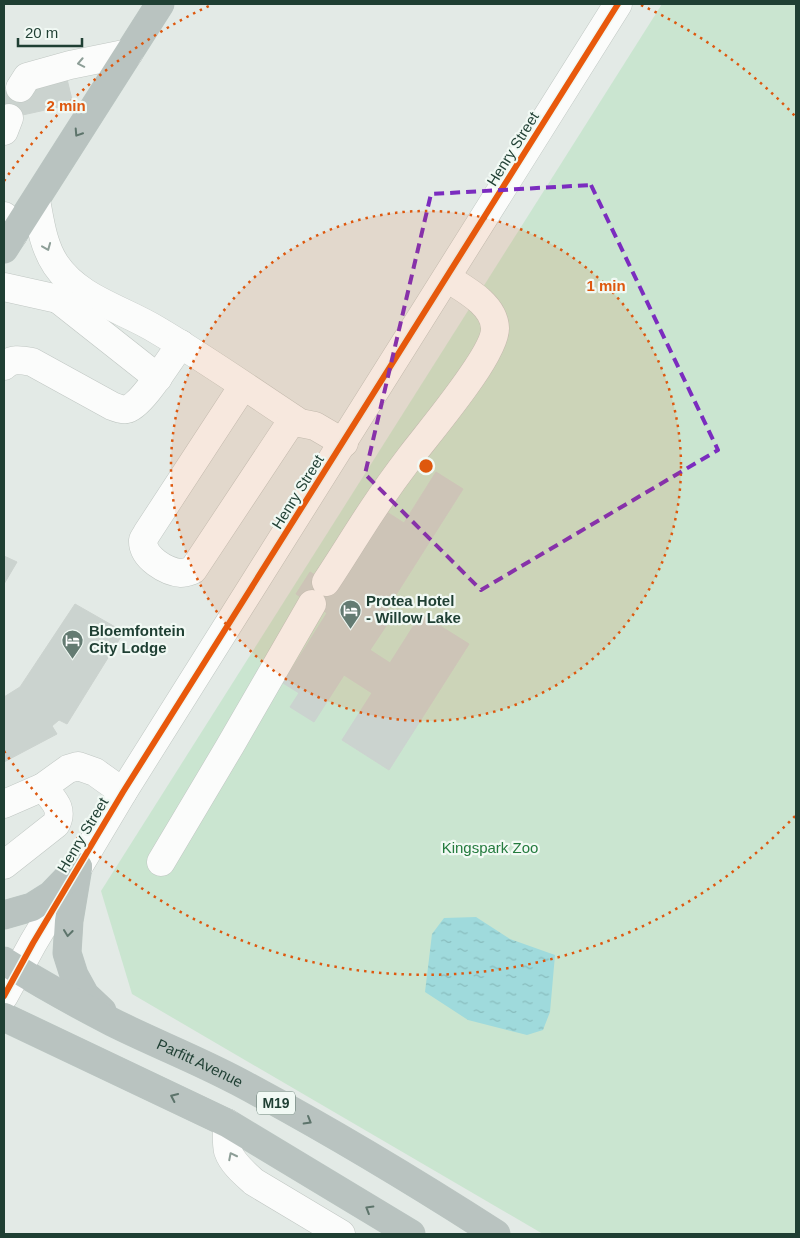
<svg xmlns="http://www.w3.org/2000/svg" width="800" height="1238" viewBox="0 0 800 1238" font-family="Arial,sans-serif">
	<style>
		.green { fill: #cae5d0 }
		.water { fill: url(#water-ripples) }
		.building { fill: #cbd3cf; stroke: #ccd3cf }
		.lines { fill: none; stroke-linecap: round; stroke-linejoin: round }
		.minor-casing { stroke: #c0c7c3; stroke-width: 29 }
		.highway-casing { stroke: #bbc6c2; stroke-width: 29 }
		.minor { stroke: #fbfcfb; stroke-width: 28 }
		.highway { stroke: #b9c3c0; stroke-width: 28 }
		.cycleway-casing { stroke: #f1f9f4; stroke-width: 9 }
		.cycleway { stroke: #e8590c; stroke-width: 6 }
		.oneway { stroke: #8d9e97 }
		.oneway2 { stroke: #5d746b }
		.marked { fill: none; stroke: #7b2cbf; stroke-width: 4; stroke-dasharray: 10 6; stroke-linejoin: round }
		.ring { fill: none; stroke: #de580e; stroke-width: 2.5; stroke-dasharray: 2.5 5 }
		.labels { text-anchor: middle; stroke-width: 4.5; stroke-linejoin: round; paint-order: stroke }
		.shield { fill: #f1f9f4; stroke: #5e776d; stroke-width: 1 }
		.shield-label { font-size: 14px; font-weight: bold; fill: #1f3f33 }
		.street-label { font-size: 15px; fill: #1f3f33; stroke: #f1f9f4 }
		.poi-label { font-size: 15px; font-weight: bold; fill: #1f3f33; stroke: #f1f9f4; text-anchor: start }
		.park-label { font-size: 15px; fill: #247b3e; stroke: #f1f9f4 }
		.centre { fill: #de580e; stroke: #f1f9f4; stroke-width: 2.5 }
		.ring-label { font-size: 15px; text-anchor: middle; font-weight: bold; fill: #de580e; stroke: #f1f9f4; stroke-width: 4.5; stroke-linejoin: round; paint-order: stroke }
	</style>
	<defs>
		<pattern id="water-ripples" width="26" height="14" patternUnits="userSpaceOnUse" patternTransform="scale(1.25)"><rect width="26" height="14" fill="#9fdadc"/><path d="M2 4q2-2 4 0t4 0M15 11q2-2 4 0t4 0" fill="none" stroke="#88bcbd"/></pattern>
	</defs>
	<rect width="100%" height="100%" fill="#e3eae6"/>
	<!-- green -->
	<polygon class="green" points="662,4 796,4 796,1234 543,1234 132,994 101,891"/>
	<!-- water -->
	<polygon class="water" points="476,917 510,939 555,955 550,1012 543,1030 527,1035 468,1020 425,992 432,934 444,918"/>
	<!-- building -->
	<g class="building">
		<polygon points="67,79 73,104 4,119 4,91"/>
		<polygon points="436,472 463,489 387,609 394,614 370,650 390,663 421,614 469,644 389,770 342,740 372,693 344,675 314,722 290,707 299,693 283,683 327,613 296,594 310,572 330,584 379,507 404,523"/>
		<polygon points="4,556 17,562 4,584"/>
		<polygon points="75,604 124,632 67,724 59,720 52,726 57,734 4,762 4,697 20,687"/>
	</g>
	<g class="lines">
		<defs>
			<g id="minor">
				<polyline points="20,88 27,77 70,65 129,53"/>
				<polyline points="4,131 9,118"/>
				<path d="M36 200C40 221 43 246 56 265 79 299 123 309 157 330 206 359 253 392 300 423L315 426 344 443"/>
				<polyline points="4,216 13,235"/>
				<polyline points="4,287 58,299 76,299"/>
				<polyline points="58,299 158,378"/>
				<path d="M4 366C12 358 21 360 32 362L112 406C117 408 122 410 127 409 141 407 171 357 181 344"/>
				<path d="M243 386 147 533C146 535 144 538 143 540 142 558 167 572 181 573 185 573 190 571 193 570L293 419"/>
				<path d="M326 582C342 558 357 533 373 509 385 491 398 473 411 456 429 432 496 354 495 328 494 304 464 289 447 278"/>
				<polyline points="4,804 43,787 68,769 78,766 95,772 123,792"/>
				<polyline points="161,862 230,746 312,604"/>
				<path d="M4 865 56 824C64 808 53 800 43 787"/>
				<polyline points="4,996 33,943 123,792 618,4"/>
				<path d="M227 1123C227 1131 226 1143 228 1151 232 1163 244 1173 254 1182L341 1234"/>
			</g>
			<g id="highway">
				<polyline points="4,249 160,4"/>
				<polyline points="78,867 69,921 67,953 74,975 85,995 102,1011"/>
				<polyline points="4,915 32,907 51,895 78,867"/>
				<path id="s1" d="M4 961C39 983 75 1003 112 1022 154 1043 198 1060 239 1082 327 1129 412 1180 496 1234"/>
				<polyline points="4,1017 227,1123 411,1234"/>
			</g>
		</defs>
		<!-- minor casing -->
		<use href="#minor" class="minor-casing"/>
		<!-- highway casing -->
		<use href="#highway" class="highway-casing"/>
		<!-- minor -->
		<use href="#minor" class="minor"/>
		<!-- highway -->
		<use href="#highway" class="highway"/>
		<defs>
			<polyline id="cycleway" points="4,996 33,943 123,792 618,4"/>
		</defs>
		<!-- cycleway casing -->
		<use href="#cycleway" class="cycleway-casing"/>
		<!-- cycleway -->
		<use href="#cycleway" class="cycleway"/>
	</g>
	<!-- one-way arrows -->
	<defs><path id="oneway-chevron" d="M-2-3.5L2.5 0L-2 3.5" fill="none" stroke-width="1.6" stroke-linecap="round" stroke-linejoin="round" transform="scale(1.25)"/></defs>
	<g class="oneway">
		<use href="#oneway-chevron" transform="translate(81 63) rotate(169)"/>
		<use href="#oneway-chevron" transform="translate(47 247) rotate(68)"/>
		<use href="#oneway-chevron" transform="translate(232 1156) rotate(-117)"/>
	</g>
	<g class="oneway2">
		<use href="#oneway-chevron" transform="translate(78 133) rotate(123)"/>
		<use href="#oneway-chevron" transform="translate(68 933) rotate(97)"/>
		<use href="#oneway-chevron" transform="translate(174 1097) rotate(-155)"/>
		<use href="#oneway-chevron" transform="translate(308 1121) rotate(30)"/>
		<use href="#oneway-chevron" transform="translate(369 1209) rotate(-149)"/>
	</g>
	<!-- marked area -->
	<path class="marked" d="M591 185 718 450 481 590 365 474 431 194Z"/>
	<!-- distance rings -->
	<circle cx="426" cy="466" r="255" fill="#de580e" fill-opacity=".12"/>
	<g class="ring">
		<circle cx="426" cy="466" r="255"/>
		<path d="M795 816A509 509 0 0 1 4 751M4 181A509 509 0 0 1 211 5M641 5A509 509 0 0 1 795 116"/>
	</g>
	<!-- icons -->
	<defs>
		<symbol id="hotel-pin" viewBox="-11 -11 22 30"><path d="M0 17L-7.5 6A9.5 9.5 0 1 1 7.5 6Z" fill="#647b72" stroke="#f1f9f4"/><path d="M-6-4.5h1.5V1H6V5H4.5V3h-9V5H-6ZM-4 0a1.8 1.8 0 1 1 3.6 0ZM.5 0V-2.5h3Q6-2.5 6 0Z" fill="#fff"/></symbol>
	</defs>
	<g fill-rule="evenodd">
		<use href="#hotel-pin" x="338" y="598" width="25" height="34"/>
		<use href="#hotel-pin" x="60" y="628" width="25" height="34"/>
	</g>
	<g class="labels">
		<!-- shield labels -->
		<rect class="shield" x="257" y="1091.5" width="38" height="23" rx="4"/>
		<g class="shield-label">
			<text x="276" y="1108">M19</text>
		</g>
		<!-- street labels -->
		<g class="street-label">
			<text transform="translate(513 149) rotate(-58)" y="5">Henry Street</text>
			<text transform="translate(298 492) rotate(-58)" y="5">Henry Street</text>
			<text transform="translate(83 835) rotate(-59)" y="5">Henry Street</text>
			<text dy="5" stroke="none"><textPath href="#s1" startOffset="221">Parfitt Avenue</textPath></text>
		</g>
		<!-- poi labels -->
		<g class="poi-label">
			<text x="366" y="606">Protea Hotel<tspan x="366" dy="17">- Willow Lake</tspan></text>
			<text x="89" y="636">Bloemfontein<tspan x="89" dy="17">City Lodge</tspan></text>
		</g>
		<!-- park labels -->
		<g class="park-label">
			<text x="490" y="853">Kingspark Zoo</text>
		</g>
	</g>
	<circle cx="426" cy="466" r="8" class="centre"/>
	<g class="ring-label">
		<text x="66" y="111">2 min</text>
		<text x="606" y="291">1 min</text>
	</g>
	<!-- border -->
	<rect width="800" height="1238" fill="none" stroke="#1f3f33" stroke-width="10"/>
	<!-- scale -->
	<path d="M18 38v8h64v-8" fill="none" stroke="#1f3f33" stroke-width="2.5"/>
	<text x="25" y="38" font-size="15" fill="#1f3f33" stroke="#f1f9f4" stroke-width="4" paint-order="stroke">20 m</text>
</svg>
